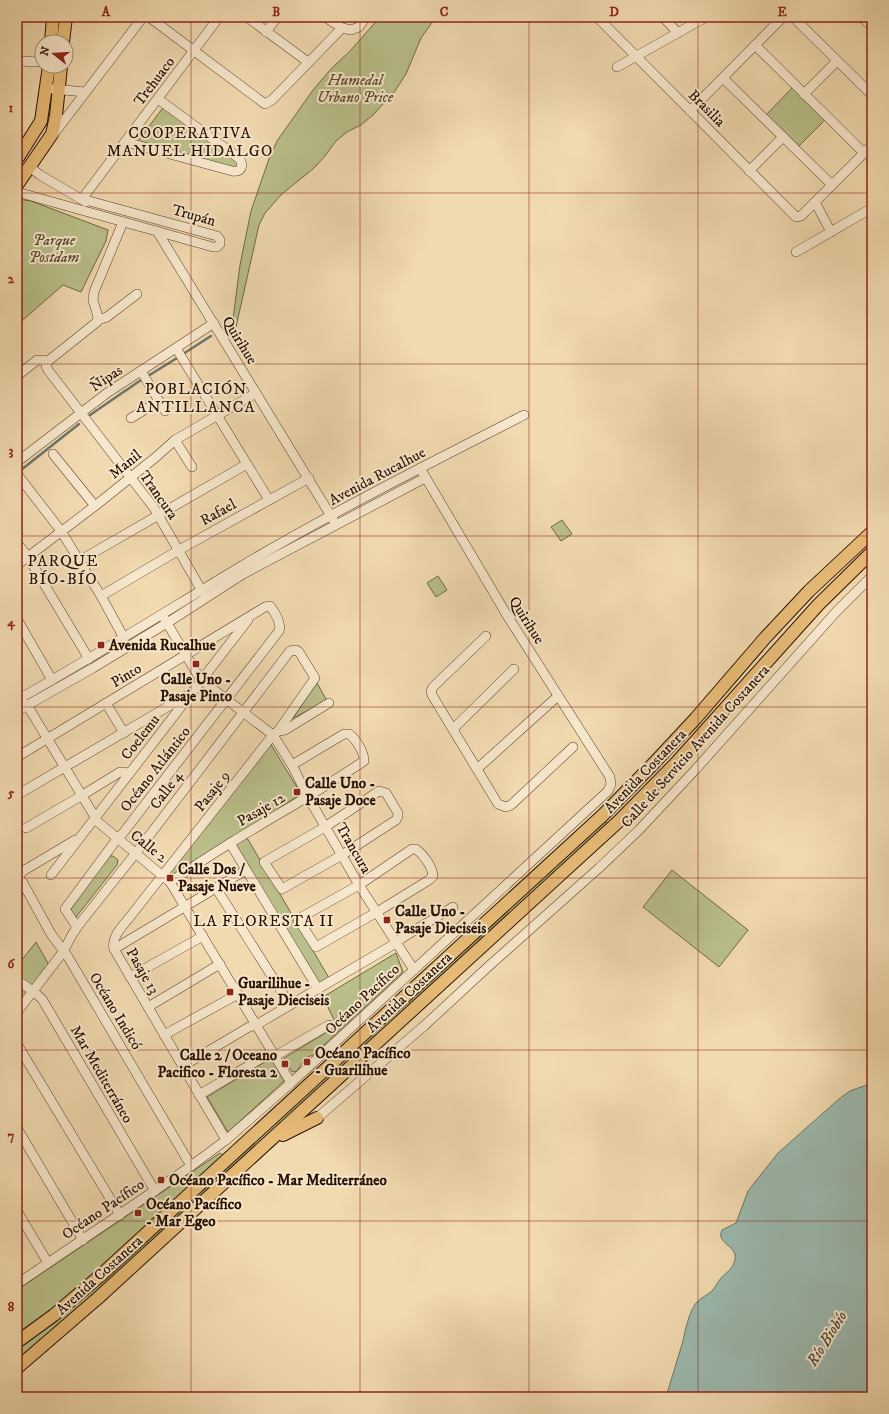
<svg xmlns="http://www.w3.org/2000/svg" width="889" height="1414" viewBox="0 0 889 1414" font-family="'IM FELL DW Pica',serif">
	<style>
		.green { fill: #bac08b; stroke: #706846 }
		.water { fill: #9cbab0; stroke: #6d766a }
		.lines { fill: none; stroke-linecap: round; stroke-linejoin: round }
		.stream { stroke: #6d766a; stroke-width: 2.5 }
		.minor-casing { stroke: #59422d; stroke-width: 10 }
		.major-casing { stroke: #261001; stroke-width: 14 }
		.minor { stroke: #f7e7cc; stroke-width: 9 }
		.major { stroke: #e9bd78; stroke-width: 12 }
		.grid { fill: none; stroke: #8f2418; stroke-width: 1; stroke-opacity: 0.55 }
		.poi-dot { fill: #8f2418; stroke: #f7e7cc; stroke-width: 1.5 }
		.labels { text-anchor: middle; stroke-width: 4; stroke-linejoin: round; paint-order: stroke }
		.park-label { font-size: 15px; font-style: italic; fill: #5a4e31; stroke: #f7e7cc }
		.street-label { font-size: 15px; fill: #261001; stroke: #f7e7cc }
		.poi-label { font-size: 15px; font-weight: bold; fill: #261001; stroke: #f7e7cc; text-anchor: start }
		.neighbourhood-label { font-size: 16px; letter-spacing: 1px; fill: #261001; stroke: #f7e7cc }
		.water-label { font-size: 16px; font-style: italic; fill: #4f4c3e; stroke: #f7e7cc }
		.neatline { fill: none; stroke: #8f2418; stroke-width: 1.5 }
		.grid-label { font-size: 13px; text-anchor: middle; font-weight: bold; fill: #8f2418 }
	</style>
	<rect width="100%" height="100%" fill="#f2dab0"/>
	<filter id="stains"><feTurbulence type="fractalNoise" baseFrequency=".005" numOctaves="4"/><feColorMatrix values="0 0 0 0 .2 0 0 0 0 .09 0 0 0 0 .02 0 0 0 .5 -.17"/></filter>
	<radialGradient id="worn" r=".72"><stop offset=".6" stop-color="#630" stop-opacity="0"/><stop offset="1" stop-color="#630" stop-opacity=".3"/></radialGradient>
	<!-- green -->
	<g class="green">
		<polygon points="380,17 436,17 421,38 406,74 395,91 373,115 361,125 347,132 336,141 325,156 314,168 282,194 265,213 259,225 247,278 236,327 232,327 240,265 251,211 269,159 277,141 313,90 332,68 351,50"/>
		<polygon points="793,87 825,120 798,147 766,115"/>
		<polygon points="164,108 237,161 238,165 235,168 138,141 162,109"/>
		<polygon points="17,199 31,201 108,230 106,241 81,292 63,285 17,325"/>
		<polygon points="562,520 572,534 561,541 551,527"/>
		<polygon points="438,576 447,590 436,597 427,583"/>
		<polygon points="317,683 327,701 293,718"/>
		<polygon points="270,743 301,794 172,878 165,877"/>
		<polygon points="605,821 608,824 449,972 17,1364 17,1348 96,1286 173,1217"/>
		<polygon points="246,836 329,978 318,984 235,843"/>
		<polygon points="109,856 113,856 118,860 117,865 76,917 72,914 71,909"/>
		<polygon points="672,870 748,930 719,967 643,907"/>
		<polygon points="36,942 49,965 17,1005 17,966"/>
		<path d="M396 953 403 972 313 1055C304 1058 302 1063 297 1071L292 1072 284 1058 337 1026 323 997Z"/>
		<polygon points="271,1058 284,1081 228,1132 207,1097"/>
		<polygon points="220,1153 224,1156 75,1292 17,1336 17,1290"/>
	</g>
	<!-- water -->
	<path class="water" d="M872 1083V1397H666C672 1378 677 1360 683 1341 686 1328 688 1315 696 1303 700 1298 708 1295 713 1290 716 1286 718 1281 722 1277 726 1273 731 1270 734 1263 741 1245 715 1245 722 1230L736 1223 748 1191 778 1153 839 1099 850 1091Z"/>
	<g class="lines">
		<!-- stream -->
		<g class="stream">
			<polyline points="183,354 211,336"/>
			<polyline points="148,376 177,358"/>
			<polyline points="90,415 141,380"/>
			<polyline points="21,470 79,424"/>
		</g>
		<defs>
			<g id="minor">
				<polyline points="149,17 265,104 272,100 342,28"/>
				<polyline points="247,17 308,62"/>
				<polyline points="325,17 342,28 351,30 359,27 366,17"/>
				<polyline points="597,17 796,217 801,216 872,145"/>
				<polyline points="663,17 678,33"/>
				<polyline points="793,17 872,95"/>
				<polyline points="862,17 868,23 872,24"/>
				<polyline points="266,32 277,17"/>
				<polyline points="755,45 864,153"/>
				<polyline points="17,61 42,62"/>
				<polyline points="617,67 706,17"/>
				<polyline points="723,78 832,185"/>
				<polyline points="53,89 85,92"/>
				<polyline points="804,94 837,61"/>
				<polyline points="690,111 783,17"/>
				<polyline points="53,135 143,17"/>
				<path d="M126 142 232 171C238 172 241 170 242 165L240 159 158 99"/>
				<polyline points="30,167 40,175 86,202"/>
				<polyline points="749,171 783,137"/>
				<polyline points="17,192 213,247 217,247 220,244 220,240 217,236 82,199 219,17"/>
				<polyline points="815,202 831,232"/>
				<polyline points="157,231 334,521"/>
				<polyline points="796,252 872,208"/>
				<polyline points="98,320 107,317 137,294"/>
				<polyline points="176,348 269,500"/>
				<polyline points="48,361 46,366 48,370 154,508 202,591"/>
				<polyline points="48,361 97,322 98,317 93,300 94,292 123,222"/>
				<polyline points="141,371 165,411"/>
				<polyline points="17,376 37,360 48,361"/>
				<polyline points="131,418 159,401"/>
				<polyline points="175,440 192,467"/>
				<polyline points="53,454 95,506"/>
				<polyline points="17,462 107,393 214,323"/>
				<polyline points="17,474 61,531 101,596 124,638"/>
				<polyline points="17,543 28,557 89,659"/>
				<polyline points="79,561 247,464"/>
				<polyline points="17,565 95,506 156,457 175,440 256,393"/>
				<polyline points="101,596 179,550 309,478"/>
				<polyline points="164,618 199,677 209,686 273,735 292,765 308,797 359,885 414,970"/>
				<polyline points="17,619 52,680"/>
				<polyline points="486,636 433,687 431,691 432,695 498,804 506,807 511,805 573,747"/>
				<path d="M17 700C92 658 165 612 238 568 331 513 428 464 524 415"/>
				<polyline points="17,701 27,705 98,822 170,882 291,1083"/>
				<polyline points="106,703 124,733"/>
				<polyline points="17,711 93,668 167,623 243,574 425,478"/>
				<polyline points="453,729 514,669"/>
				<polyline points="278,731 285,730 329,703"/>
				<path d="M17 757 265 607 270 606C275 612 282 624 279 631L123 833 117 839 65 909 77 927"/>
				<polyline points="477,769 558,696"/>
				<polygon points="379,791 386,793 398,813 398,816 396,820 342,855 282,889 264,862 325,827"/>
				<polyline points="17,795 186,696"/>
				<polyline points="26,828 81,796 120,772 129,773"/>
				<polyline points="230,843 318,989"/>
				<path d="M412 849H416C424 855 432 866 433 876L429 880 377 912 316 947 298 919 359 885Z"/>
				<polyline points="51,875 248,620"/>
				<polyline points="17,877 23,883 51,934 68,957 191,1166"/>
				<polyline points="17,877 23,871 75,840"/>
				<path d="M170 882C191 868 211 855 232 842 276 815 321 790 364 761 364 752 356 739 349 734H344L292 765"/>
				<polyline points="216,888 290,1005"/>
				<polyline points="114,949 246,870"/>
				<polyline points="130,977 203,936"/>
				<polyline points="17,980 33,991 42,999 155,1191"/>
				<polyline points="148,1007 220,964"/>
				<path d="M17 1012 63 952 72 935 77 927 139 849 290 651 296 650 299 652 315 678 278 731 273 735 129 918C122 927 111 937 114 949L226 1140"/>
				<polyline points="164,1035 238,994"/>
				<polyline points="17,1044 120,1215"/>
				<polyline points="275,1056 329,1025"/>
				<polyline points="183,1066 249,1027 256,1025 391,946 402,938 453,907"/>
				<polyline points="199,1095 272,1052"/>
				<polyline points="317,1118 424,1026 490,965 599,868 639,830 696,769 836,612 872,576"/>
				<polyline points="17,1128 83,1240"/>
				<polyline points="17,1211 48,1263"/>
				<polyline points="17,1284 191,1166 226,1140 291,1083 608,791 611,784 610,777 508,617 420,468"/>
			</g>
			<g id="major">
				<polyline points="51,42 53,17"/>
				<polyline points="63,42 66,17"/>
				<polyline points="17,159 41,121 49,66"/>
				<polyline points="17,185 52,134 56,116 61,66"/>
				<polyline points="283,1135 317,1118"/>
				<polyline points="17,1342 54,1315 101,1275 603,815 654,763 696,718 765,638 809,591 872,532"/>
				<polyline points="17,1368 98,1298 619,821 676,763 818,605 872,552"/>
			</g>
		</defs>
		<!-- minor casing -->
		<use href="#minor" class="minor-casing"/>
		<!-- major casing -->
		<use href="#major" class="major-casing"/>
		<!-- minor -->
		<use href="#minor" class="minor"/>
		<!-- major -->
		<use href="#major" class="major"/>
	</g>
	<!-- grid -->
	<path class="grid" d="M191 17V1397M360 17V1397M529 17V1397M698 17V1397M17 193H872M17 364H872M17 536H872M17 707H872M17 878H872M17 1050H872M17 1221H872"/>
	<!-- markers -->
	<g class="poi-dot">
		<rect x="97" y="641" width="8" height="8" rx="2"/>
		<rect x="192" y="660" width="8" height="8" rx="2"/>
		<rect x="293" y="788" width="8" height="8" rx="2"/>
		<rect x="166" y="874" width="8" height="8" rx="2"/>
		<rect x="383" y="916" width="8" height="8" rx="2"/>
		<rect x="226" y="988" width="8" height="8" rx="2"/>
		<rect x="303" y="1058" width="8" height="8" rx="2"/>
		<rect x="281" y="1060" width="8" height="8" rx="2"/>
		<rect x="157" y="1176" width="8" height="8" rx="2"/>
		<rect x="134" y="1209" width="8" height="8" rx="2"/>
	</g>
	<g class="labels">
		<!-- park labels -->
		<g class="park-label">
			<text x="355" y="85">Humedal<tspan x="355" dy="17">Urbano Price</tspan></text>
			<text x="54" y="245">Parque<tspan x="54" dy="17">Postdam</tspan></text>
		</g>
		<!-- street labels -->
		<g class="street-label">
			<text transform="translate(154 81) rotate(-53)" y="5">Trehuaco</text>
			<text transform="translate(707 108) rotate(45)" y="5">Brasilia</text>
			<text transform="translate(194 215) rotate(16)" y="5">Trupán</text>
			<text transform="translate(240 340) rotate(59)" y="5">Quirihue</text>
			<text transform="translate(106 378) rotate(-34)" y="5">Ñipas</text>
			<text transform="translate(125 464) rotate(-39)" y="5">Manil</text>
			<text transform="translate(377 476) rotate(-28)" y="5">Avenida Rucalhue</text>
			<text transform="translate(159 495) rotate(55)" y="5">Trancura</text>
			<text transform="translate(218 512) rotate(-29)" y="5">Rafael</text>
			<text transform="translate(527 620) rotate(58)" y="5">Quirihue</text>
			<text transform="translate(126 675) rotate(-31)" y="5">Pinto</text>
			<text transform="translate(140 737) rotate(-52)" y="5">Coelemu</text>
			<text transform="translate(695 746) rotate(-48)" y="5">Calle de Servicio Avenida Costanera</text>
			<text transform="translate(155 769) rotate(-52)" y="5">Océano Atlántico</text>
			<text transform="translate(645 771) rotate(-46)" y="5">Avenida Costanera</text>
			<text transform="translate(166 790) rotate(-53)" y="5">Calle 4</text>
			<text transform="translate(212 791) rotate(-52)" y="5">Pasaje 9</text>
			<text transform="translate(261 809) rotate(-30)" y="5">Pasaje 12</text>
			<text transform="translate(149 846) rotate(39)" y="5">Calle 2</text>
			<text transform="translate(354 848) rotate(60)" y="5">Trancura</text>
			<text transform="translate(143 971) rotate(60)" y="5">Pasaje 13</text>
			<text transform="translate(409 992) rotate(-43)" y="5">Avenida Costanera</text>
			<text transform="translate(362 999) rotate(-43)" y="5">Océano Pacífico</text>
			<text transform="translate(116 1011) rotate(59)" y="5">Océano Indicó</text>
			<text transform="translate(102 1074) rotate(60)" y="5">Mar Mediterráneo</text>
			<text transform="translate(103 1209) rotate(-34)" y="5">Océano Pacífico</text>
			<text transform="translate(99 1275) rotate(-42)" y="5">Avenida Costanera</text>
		</g>
		<!-- poi labels -->
		<g class="poi-label">
			<text x="109" y="650">Avenida Rucalhue</text>
			<text x="196" y="684" text-anchor="middle">Calle Uno -<tspan x="196" dy="17">Pasaje Pinto</tspan></text>
			<text x="305" y="788">Calle Uno -<tspan x="305" dy="17">Pasaje Doce</tspan></text>
			<text x="178" y="874">Calle Dos /<tspan x="178" dy="17">Pasaje Nueve</tspan></text>
			<text x="395" y="916">Calle Uno -<tspan x="395" dy="17">Pasaje Dieciseis</tspan></text>
			<text x="238" y="988">Guarilihue -<tspan x="238" dy="17">Pasaje Dieciseis</tspan></text>
			<text x="315" y="1058">Océano Pacífico<tspan x="315" dy="17">- Guarilihue</tspan></text>
			<text x="277" y="1060" text-anchor="end">Calle 2 / Oceano<tspan x="277" dy="17">Pacifico - Floresta 2</tspan></text>
			<text x="169" y="1185">Océano Pacífico - Mar Mediterráneo</text>
			<text x="146" y="1209">Océano Pacífico<tspan x="146" dy="17">- Mar Egeo</tspan></text>
		</g>
		<!-- neighbourhood labels -->
		<g class="neighbourhood-label">
			<text x="190" y="138">COOPERATIVA<tspan x="190" dy="18">MANUEL HIDALGO</tspan></text>
			<text x="196" y="394">POBLACIÓN<tspan x="196" dy="18">ANTILLANCA</tspan></text>
			<text x="63" y="566">PARQUE<tspan x="63" dy="18">BÍO-BÍO</tspan></text>
			<text x="264" y="926">LA FLORESTA II</text>
		</g>
		<!-- water labels -->
		<g class="water-label">
			<text transform="translate(826 1338) rotate(-58)" y="6">Río Biobío</text>
		</g>
	</g>
	<!-- margin -->
	<rect width="889" height="1414" fill="none" stroke="#f2dab0" stroke-width="44"/>
	<!-- north arrow -->
	<g transform="translate(54 54) rotate(287)"><circle r="19" fill="#f7e7cc" stroke="#a3917b"/>
	<path d="M0-3L7 15L0 10L-7 15Z" fill="#8f2418"/>
	<text y="-6" font-size="11" font-weight="bold" text-anchor="middle" fill="#261001">N</text>
	</g>
	<rect x="22" y="22" width="845" height="1370" class="neatline"/>
	<g class="grid-label">
		<text x="106" y="16">A</text>
		<text x="276" y="16">B</text>
		<text x="444" y="16">C</text>
		<text x="614" y="16">D</text>
		<text x="782" y="16">E</text>
		<text x="11" y="112">1</text>
		<text x="11" y="283">2</text>
		<text x="11" y="455">3</text>
		<text x="11" y="626">4</text>
		<text x="11" y="797">5</text>
		<text x="11" y="968">6</text>
		<text x="11" y="1140">7</text>
		<text x="11" y="1311">8</text>
	</g>
	<rect width="100%" height="100%" filter="url(#stains)"/>
	<rect width="100%" height="100%" fill="url(#worn)"/>
</svg>
